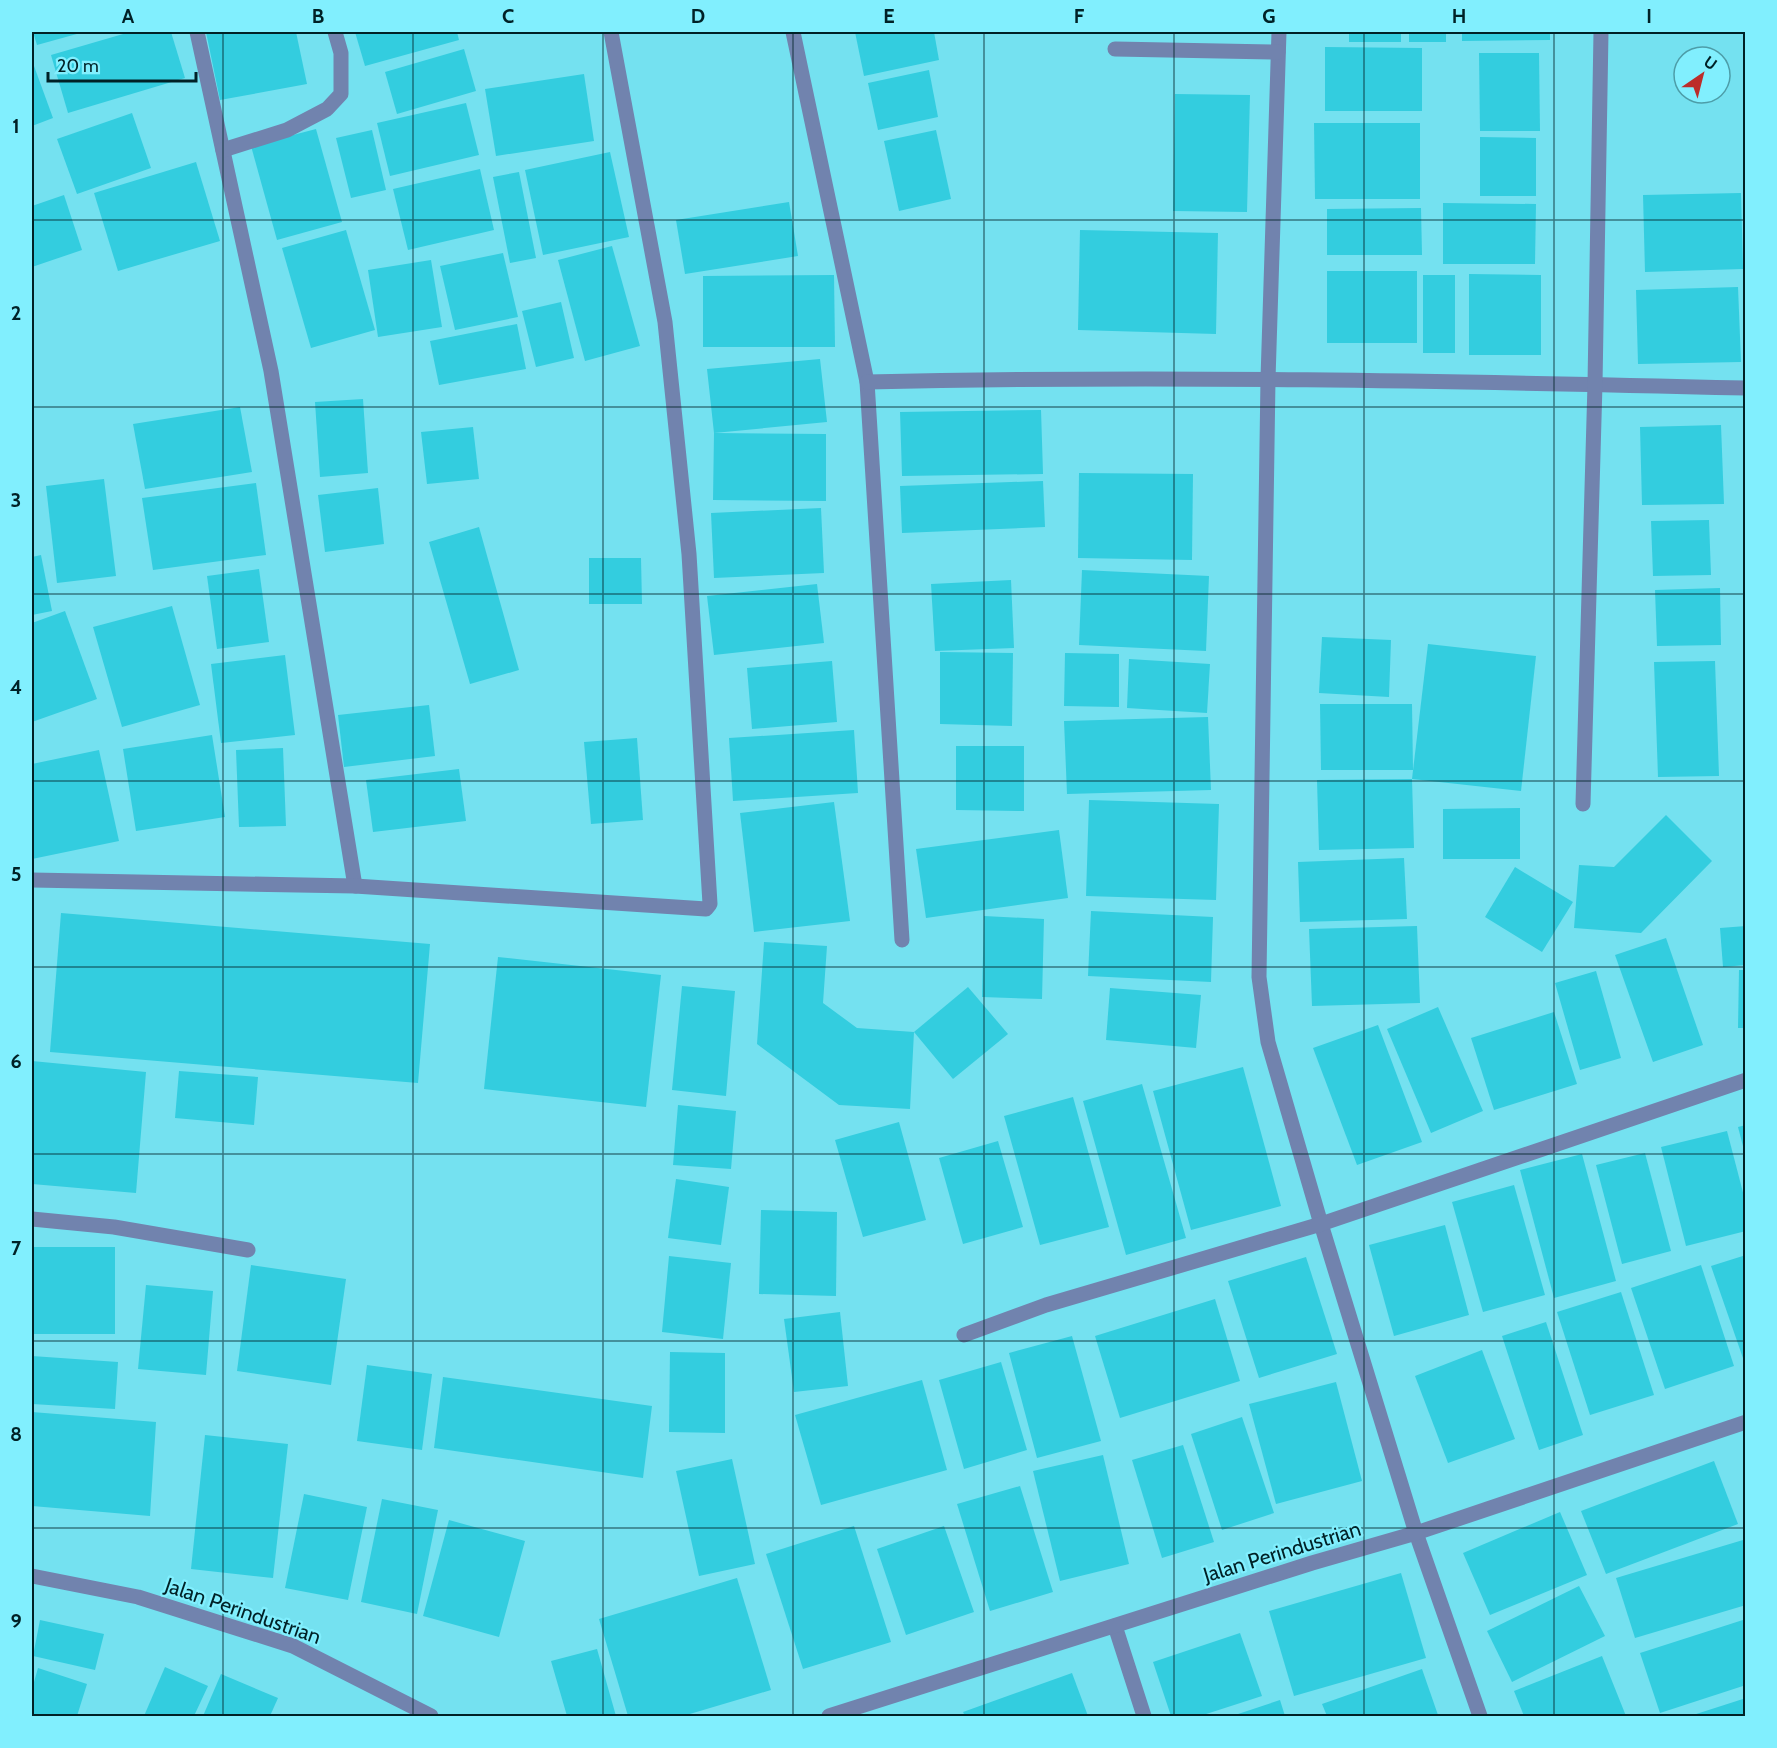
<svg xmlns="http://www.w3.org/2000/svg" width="1777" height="1748" viewBox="0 0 1777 1748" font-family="Cabin,sans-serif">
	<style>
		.building { fill: #33cddf }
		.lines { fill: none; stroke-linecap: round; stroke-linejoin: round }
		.street { stroke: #7183ae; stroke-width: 15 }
		.grid { fill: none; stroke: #002126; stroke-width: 1.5; stroke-opacity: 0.55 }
		.labels { text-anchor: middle; stroke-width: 4.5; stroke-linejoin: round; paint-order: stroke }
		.street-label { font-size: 21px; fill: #002126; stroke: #81effe }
		.neatline { fill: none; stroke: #002126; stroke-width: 2 }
		.grid-label { font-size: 20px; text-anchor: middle; font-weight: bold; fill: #002126 }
	</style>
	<rect width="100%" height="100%" fill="#74e1f0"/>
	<!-- building -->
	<g class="building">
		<polygon points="33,32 84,32 37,45"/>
		<polygon points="130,32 171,32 185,78 68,113 51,55"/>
		<polygon points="206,32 296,32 307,84 220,100"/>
		<polygon points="355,32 457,32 459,40 365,66"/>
		<polygon points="855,32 934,32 939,60 864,76"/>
		<rect x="1349" y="32" width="52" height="10"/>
		<rect x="1409" y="32" width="37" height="10"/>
		<polygon points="1462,32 1550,32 1550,40 1462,41"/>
		<polygon points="1325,47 1422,48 1422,111 1325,111"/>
		<polygon points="464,49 476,91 397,114 385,72"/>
		<polygon points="1479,53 1539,53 1540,131 1480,131"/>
		<polygon points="32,66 34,66 53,118 32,126"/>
		<polygon points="929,70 938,117 878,130 868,83"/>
		<polygon points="584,74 594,141 496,156 485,89"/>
		<polygon points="1175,94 1250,95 1247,212 1173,211"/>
		<polygon points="466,103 479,155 390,176 377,123"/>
		<polygon points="132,113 151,168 77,194 57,139"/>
		<polygon points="1314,123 1420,123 1420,199 1315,199"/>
		<polygon points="316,129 342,222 277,240 251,146"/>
		<polygon points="372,130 386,190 351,198 336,138"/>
		<polygon points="936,130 951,199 899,211 884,141"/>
		<polygon points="1480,137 1536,138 1536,196 1480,196"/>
		<polygon points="610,152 629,237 543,255 525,170"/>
		<polygon points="196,162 220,241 118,271 94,193"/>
		<polygon points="480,169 494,230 408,250 393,189"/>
		<polygon points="519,172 536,258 510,263 493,177"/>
		<polygon points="1741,193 1743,269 1645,272 1643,195"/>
		<polygon points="64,195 82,250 32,267 32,206"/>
		<polygon points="789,202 798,256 685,274 676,220"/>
		<polygon points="1443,203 1536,204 1535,264 1443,264"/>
		<polygon points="1421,208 1422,255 1327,255 1327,209"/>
		<polygon points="346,230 375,330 311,348 282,248"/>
		<polygon points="1080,230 1218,233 1216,334 1078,330"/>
		<polygon points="612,246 640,346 585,361 558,260"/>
		<polygon points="503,253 518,317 455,330 440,266"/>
		<polygon points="431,260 442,327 378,337 368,270"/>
		<rect x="1327" y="271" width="90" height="72"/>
		<polygon points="1469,274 1541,275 1541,355 1469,355"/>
		<polygon points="834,275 835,347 703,347 703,276"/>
		<rect x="1423" y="275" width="32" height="78"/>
		<polygon points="1738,287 1741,362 1638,364 1636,290"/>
		<polygon points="561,302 574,358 536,367 522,311"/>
		<polygon points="517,324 526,369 439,385 430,341"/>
		<polygon points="820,359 827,422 714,433 826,434 826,501 713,500 714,433 707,369"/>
		<polygon points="363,399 368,473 320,477 315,402"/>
		<polygon points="240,407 252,472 145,489 133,424"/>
		<polygon points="1041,410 1043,474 902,476 900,412"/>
		<polygon points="1721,425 1724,504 1642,505 1640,427"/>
		<polygon points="473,427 479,479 427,484 421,432"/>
		<polygon points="1079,473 1193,474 1192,560 1078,558"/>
		<polygon points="104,479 116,576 57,583 46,486"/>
		<polygon points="1043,481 1045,527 902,533 900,486"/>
		<polygon points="256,483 266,555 153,570 142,498"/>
		<polygon points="378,488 384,544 325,552 318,495"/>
		<polygon points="821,508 824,573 714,578 711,513"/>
		<polygon points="1709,520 1711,575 1653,576 1651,521"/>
		<polygon points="479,527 519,670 470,684 429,542"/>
		<polygon points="41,555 52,611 32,615 32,557"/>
		<polygon points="589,558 641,558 642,604 589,604"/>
		<polygon points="259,569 269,642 217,649 207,576"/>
		<polygon points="1082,570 1209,576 1206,651 1079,645"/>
		<polygon points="1011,580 1014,648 935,651 931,584"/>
		<polygon points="817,584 824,643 714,655 707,596"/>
		<polygon points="1720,588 1721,645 1657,646 1655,590"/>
		<polygon points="172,606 200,705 122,727 93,627"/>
		<polygon points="65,611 97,699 32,722 32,623"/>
		<polygon points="1322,637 1391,640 1389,697 1319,693"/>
		<polygon points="1428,644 1536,656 1521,791 1412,779"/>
		<polygon points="940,652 1013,653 1012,726 940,724"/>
		<polygon points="1065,653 1119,654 1119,707 1064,706"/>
		<polygon points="285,655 295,735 221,743 211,664"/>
		<polygon points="1129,659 1210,664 1207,713 1127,708"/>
		<polygon points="832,661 837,722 752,729 747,668"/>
		<polygon points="1715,661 1719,776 1658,777 1654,662"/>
		<polygon points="1320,704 1412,704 1413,770 1321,770"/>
		<polygon points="429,705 435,756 344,767 338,715"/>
		<polygon points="1208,717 1211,790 1067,794 1064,721"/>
		<polygon points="854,730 858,793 733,801 729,738"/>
		<polygon points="212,735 225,817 136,831 123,749"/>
		<polygon points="637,738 643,820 591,824 584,742"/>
		<polygon points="956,746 1024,746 1024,811 956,810"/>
		<polygon points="283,748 286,826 239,827 236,750"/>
		<polygon points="99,750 119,841 32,859 32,764"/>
		<polygon points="459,769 466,821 373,832 366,780"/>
		<polygon points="1412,779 1414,848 1319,850 1317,780"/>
		<polygon points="1089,800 1219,804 1216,900 1086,896"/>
		<polygon points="834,802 850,921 754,932 740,813"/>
		<polygon points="1520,808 1520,859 1443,859 1443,809"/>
		<polygon points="1666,815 1712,861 1641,933 1574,928 1579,865 1614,867"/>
		<polygon points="1059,830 1068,898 926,918 916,849"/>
		<polygon points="1404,858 1407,919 1300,922 1298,862"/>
		<polygon points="1515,867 1573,902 1542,952 1485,917"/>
		<polygon points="1091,911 1213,917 1211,982 1088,976"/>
		<polygon points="61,913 430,944 418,1083 50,1052"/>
		<polygon points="984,916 1044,919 1042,999 982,997"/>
		<polygon points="1417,926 1420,1003 1312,1006 1309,929"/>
		<polygon points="1746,926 1746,965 1723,967 1720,928"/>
		<polygon points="1666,938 1703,1045 1653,1062 1615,955"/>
		<polygon points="764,942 827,946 823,1003 857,1028 914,1032 910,1109 839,1105 757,1044"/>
		<polygon points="498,957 661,975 646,1107 484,1089"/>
		<polygon points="1739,970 1746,970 1746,1028 1738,1028"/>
		<polygon points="1596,971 1621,1058 1580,1070 1555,983"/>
		<polygon points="682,986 735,991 726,1096 672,1090"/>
		<polygon points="968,987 1008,1034 953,1079 914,1032"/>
		<polygon points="1110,988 1201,995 1196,1048 1106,1040"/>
		<polygon points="1438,1007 1483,1111 1431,1133 1387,1029"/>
		<polygon points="1554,1012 1577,1084 1494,1110 1471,1038"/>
		<polygon points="1378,1025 1422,1142 1357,1165 1313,1048"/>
		<polygon points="32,1061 146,1072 136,1193 32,1184"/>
		<polygon points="1243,1067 1281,1206 1191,1230 1153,1091"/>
		<polygon points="179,1071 258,1077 254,1125 175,1118"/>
		<polygon points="1142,1084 1186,1238 1126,1255 1083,1101"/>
		<polygon points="1073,1097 1109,1227 1040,1245 1004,1116"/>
		<polygon points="678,1105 736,1111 731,1169 673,1165"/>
		<polygon points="899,1122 926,1220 863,1237 835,1140"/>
		<polygon points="1746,1125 1746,1154 1745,1154 1738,1127"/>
		<polygon points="1727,1131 1746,1204 1746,1231 1686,1246 1661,1147"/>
		<polygon points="998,1141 1023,1227 963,1244 939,1158"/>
		<polygon points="1645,1153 1671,1251 1622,1264 1596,1165"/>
		<polygon points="1582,1154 1616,1281 1554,1298 1520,1170"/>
		<polygon points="676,1179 729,1187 721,1245 668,1238"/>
		<polygon points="1514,1185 1545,1295 1483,1312 1452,1202"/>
		<polygon points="761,1210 837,1212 836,1296 759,1294"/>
		<polygon points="1445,1225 1469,1315 1394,1336 1369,1245"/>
		<rect x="32" y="1247" width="83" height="87"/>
		<polygon points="1746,1255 1746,1364 1745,1364 1711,1266"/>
		<polygon points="669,1256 731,1263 723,1339 662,1332"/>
		<polygon points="1306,1257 1337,1354 1259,1378 1228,1281"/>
		<polygon points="251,1265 346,1279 331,1385 237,1371"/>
		<polygon points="1701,1265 1734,1366 1665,1389 1631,1288"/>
		<polygon points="146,1285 213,1291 206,1375 138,1369"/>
		<polygon points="1621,1292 1654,1395 1590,1415 1557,1312"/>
		<polygon points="1215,1299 1240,1381 1120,1418 1095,1336"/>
		<polygon points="840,1312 848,1386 794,1392 784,1319"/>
		<polygon points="1546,1322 1583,1435 1539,1450 1502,1336"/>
		<polygon points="1072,1336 1101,1441 1037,1458 1009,1353"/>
		<polygon points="1482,1350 1515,1439 1448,1463 1415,1376"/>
		<polygon points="670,1352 725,1353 725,1433 669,1432"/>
		<polygon points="32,1356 118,1362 115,1409 32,1404"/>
		<polygon points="1001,1362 1027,1450 964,1469 939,1380"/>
		<polygon points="367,1365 432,1374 422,1450 357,1441"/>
		<polygon points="443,1377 652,1406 643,1478 434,1448"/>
		<polygon points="922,1380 947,1470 821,1505 795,1415"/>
		<polygon points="1336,1382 1362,1481 1276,1504 1249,1404"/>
		<polygon points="32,1412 156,1422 150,1516 32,1506"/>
		<polygon points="1242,1417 1274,1513 1222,1530 1191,1434"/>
		<polygon points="205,1435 288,1444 273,1578 191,1569"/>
		<polygon points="1183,1445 1214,1542 1162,1558 1132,1460"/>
		<polygon points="1103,1455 1129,1564 1060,1581 1033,1471"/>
		<polygon points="732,1459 755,1564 699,1576 676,1471"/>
		<polygon points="1714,1461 1738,1524 1606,1574 1581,1511"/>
		<polygon points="1020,1486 1053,1592 990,1611 957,1504"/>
		<polygon points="304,1494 367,1507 348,1600 285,1588"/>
		<polygon points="382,1499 438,1510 417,1614 361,1602"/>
		<polygon points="1560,1512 1587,1575 1490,1615 1463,1553"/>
		<polygon points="449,1520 525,1541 499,1637 423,1616"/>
		<polygon points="854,1526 891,1642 803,1669 766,1554"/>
		<polygon points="944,1526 974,1612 906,1635 877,1549"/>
		<polygon points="1743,1540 1746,1549 1746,1605 1635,1638 1616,1578"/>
		<polygon points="1401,1573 1426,1658 1294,1696 1269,1611"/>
		<polygon points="737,1578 771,1690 683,1716 628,1716 599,1619"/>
		<polygon points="1579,1586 1605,1636 1512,1682 1487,1631"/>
		<polygon points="1746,1619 1746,1685 1660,1713 1640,1653"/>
		<polygon points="40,1620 104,1634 95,1670 33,1656"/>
		<polygon points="1240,1633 1262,1696 1200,1716 1171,1716 1153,1662"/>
		<polygon points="597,1649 616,1716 567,1716 551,1661"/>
		<polygon points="1602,1656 1626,1716 1524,1716 1514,1691"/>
		<polygon points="165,1667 208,1686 194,1716 144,1716"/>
		<polygon points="38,1668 87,1684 77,1716 32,1716 32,1689"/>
		<polygon points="1422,1669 1438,1715 1434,1716 1327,1716 1322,1704"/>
		<polygon points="1072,1673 1088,1716 965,1716 963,1712"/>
		<polygon points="221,1674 278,1698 270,1716 203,1716"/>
		<polygon points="1746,1698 1746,1716 1690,1716"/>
		<polygon points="1280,1700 1285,1716 1232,1716"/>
	</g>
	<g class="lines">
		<!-- street -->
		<g class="street">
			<polyline points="197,32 271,371 355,886"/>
			<polyline points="793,32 867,382 902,940"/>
			<polyline points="1279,32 1268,379 1259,977 1268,1042 1321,1224 1416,1533 1480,1716"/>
			<polyline points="1115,49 1278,52"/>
			<polyline points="223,150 287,130 327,109 341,94 341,53 335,32"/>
			<path d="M867 382C1160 375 1453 381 1746 388"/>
			<polyline points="1583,804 1595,384 1601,32"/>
			<polyline points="32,880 355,886 706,909 710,904 689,554 665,322 611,32"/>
			<polyline points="32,1219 114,1227 248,1250"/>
			<polyline points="964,1335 1046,1305 1321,1224 1746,1080"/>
			<polyline points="32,1576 138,1597 293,1646 431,1716"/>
			<polyline points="1115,1626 1144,1716"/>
			<polyline points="829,1716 1312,1563 1416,1533 1746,1422"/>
		</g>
	</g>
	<!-- grid -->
	<path class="grid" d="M223 32V1716M413 32V1716M603 32V1716M793 32V1716M984 32V1716M1174 32V1716M1364 32V1716M1554 32V1716M32 220H1746M32 407H1746M32 594H1746M32 781H1746M32 967H1746M32 1154H1746M32 1341H1746M32 1528H1746"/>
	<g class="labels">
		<!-- street labels -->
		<g class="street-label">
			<text transform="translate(1282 1552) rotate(-17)" y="7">Jalan Perindustrian</text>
			<text transform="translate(243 1611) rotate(19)" y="7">Jalan Perindustrian</text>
		</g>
	</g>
	<!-- border -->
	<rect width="1777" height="1748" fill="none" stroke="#81effe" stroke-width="66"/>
	<!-- north arrow -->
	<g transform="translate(1702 75) rotate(35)"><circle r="28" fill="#81effe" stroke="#4d9da8" stroke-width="1.5"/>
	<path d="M0-4.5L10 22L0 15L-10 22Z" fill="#bc2d2a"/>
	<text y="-9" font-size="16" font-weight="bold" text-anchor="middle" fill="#002126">U</text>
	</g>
	<!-- scale -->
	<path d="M48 72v9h148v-9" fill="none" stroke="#002126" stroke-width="3"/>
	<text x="57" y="72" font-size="18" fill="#002126" stroke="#81effe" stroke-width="4.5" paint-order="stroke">20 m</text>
	<rect x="33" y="33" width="1711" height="1682" class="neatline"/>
	<g class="grid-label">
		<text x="128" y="23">A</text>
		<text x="318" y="23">B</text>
		<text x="508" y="23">C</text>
		<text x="698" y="23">D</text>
		<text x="889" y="23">E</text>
		<text x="1079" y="23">F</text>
		<text x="1269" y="23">G</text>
		<text x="1459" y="23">H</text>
		<text x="1649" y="23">I</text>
		<text x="16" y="133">1</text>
		<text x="16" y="320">2</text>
		<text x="16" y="507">3</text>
		<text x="16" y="694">4</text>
		<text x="16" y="881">5</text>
		<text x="16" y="1068">6</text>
		<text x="16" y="1255">7</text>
		<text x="16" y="1441">8</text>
		<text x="16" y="1628">9</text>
	</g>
</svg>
